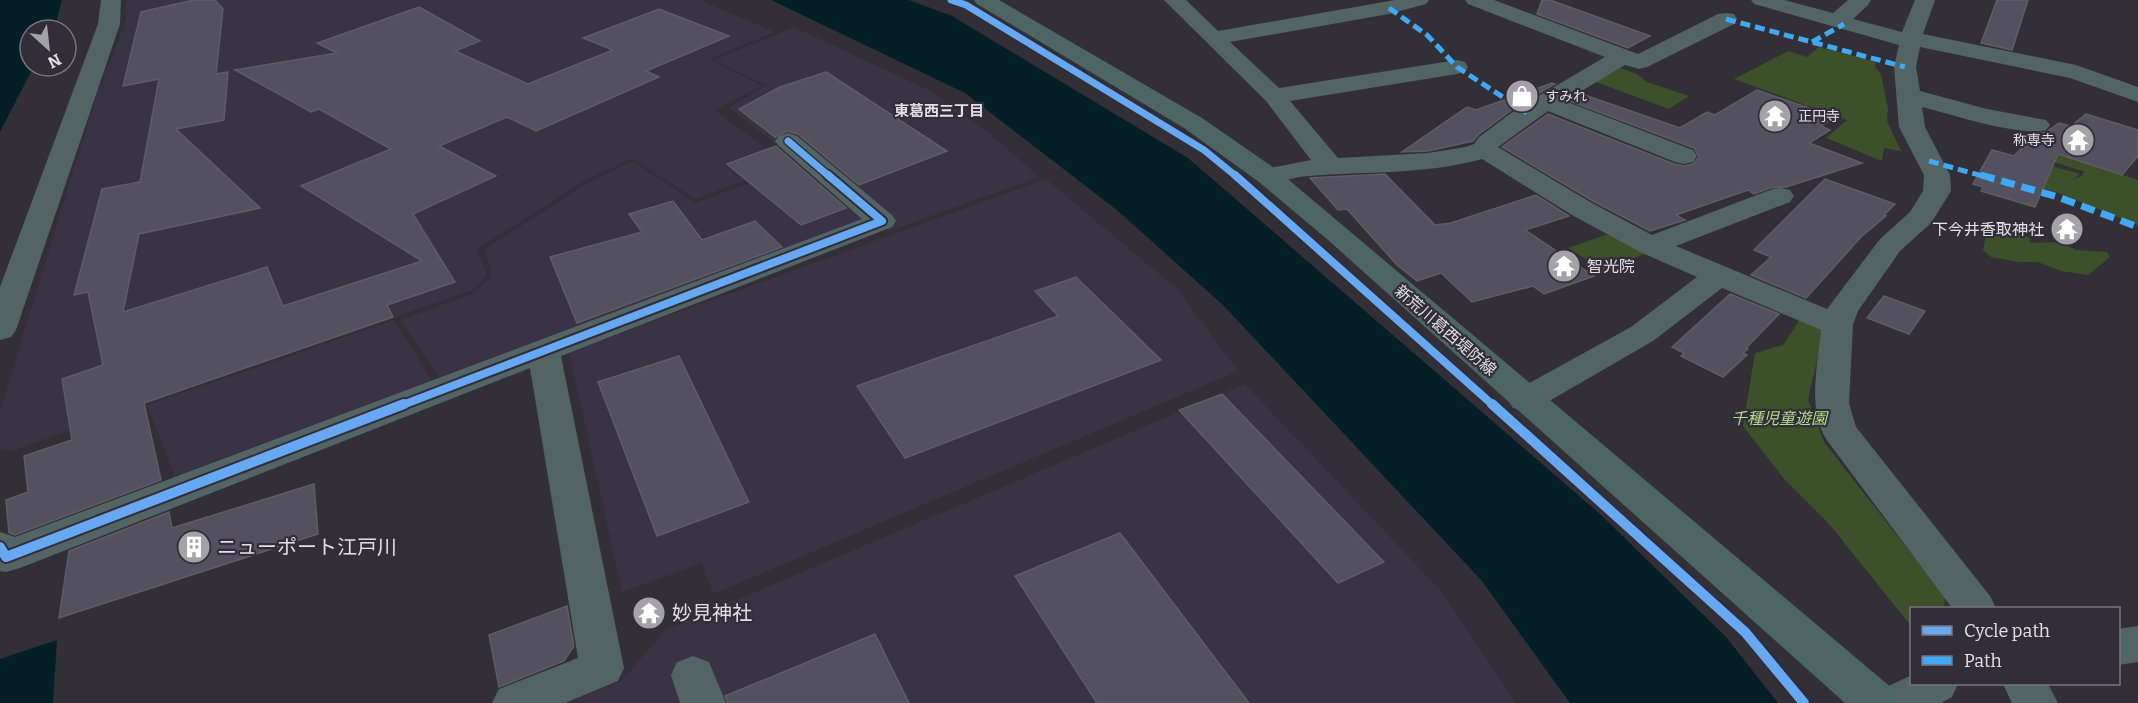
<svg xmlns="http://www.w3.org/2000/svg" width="2138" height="703" viewBox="0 0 2138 703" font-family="Bitter,'Noto Sans JP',serif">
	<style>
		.built { fill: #393345 }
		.green { fill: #3c5029 }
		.water { fill: #041f27 }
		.building { fill: #53515f; stroke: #5d5d63; stroke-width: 1.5 }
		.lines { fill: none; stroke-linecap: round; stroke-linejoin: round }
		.minor { fill: #536464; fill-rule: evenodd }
		.major { fill: #4c6663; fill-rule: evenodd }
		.quiet-far1 { stroke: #3fa9f5; stroke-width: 5; stroke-dasharray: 10 5; stroke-linecap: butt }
		.quiet { stroke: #3fa9f5; stroke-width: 7; stroke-dasharray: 14 7; stroke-linecap: butt }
		.cycleway-far2-casing { stroke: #312d39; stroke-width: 10 }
		.cycleway-far1-casing { stroke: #312d39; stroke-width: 12 }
		.cycleway-casing { stroke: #312d39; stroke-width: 14 }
		.cycleway-far2 { stroke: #66a8f1; stroke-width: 7 }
		.cycleway-far1 { stroke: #66a8f1; stroke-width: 8 }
		.cycleway { stroke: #66a8f1; stroke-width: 10 }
		.labels { text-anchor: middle; stroke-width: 4.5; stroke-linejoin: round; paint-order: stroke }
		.far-poi-label { font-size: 14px; fill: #e1dfe7; stroke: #312d39; text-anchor: start }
		.far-neighbourhood-label { font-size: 15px; font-weight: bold; fill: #e1dfe7; stroke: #312d39 }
		.poi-label { font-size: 16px; fill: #e1dfe7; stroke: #312d39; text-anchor: end }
		.street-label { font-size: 16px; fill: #e1dfe7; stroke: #312d39 }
		.park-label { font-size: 16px; font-style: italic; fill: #b1de85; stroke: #312d39 }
		.near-poi-label { font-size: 20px; fill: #e1dfe7; stroke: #312d39; text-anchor: start }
	</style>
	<rect width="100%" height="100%" fill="#323036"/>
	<!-- built -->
	<g class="built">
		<polygon points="126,0 700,0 774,32 710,59 762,86 714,110 788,165 695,199 632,158 581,183 477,249 487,275 473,290 11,451 0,449 0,411 96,97 126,21"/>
		<polygon points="794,27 932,92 987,131 1039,177 889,231 729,108 766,85 714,60"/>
		<polygon points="632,161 695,203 795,166 868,220 440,377 400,320 470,295 492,276 485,249 589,182"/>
		<polygon points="1046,179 1177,289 1238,371 713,594 702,563 622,592 569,352"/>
		<polygon points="394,320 432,381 175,476 147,405"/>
		<polygon points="1245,384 1442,592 1516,703 566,703 621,681 666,630"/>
	</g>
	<!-- green -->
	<g class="green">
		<polygon points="1819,47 1876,62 1875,67 1881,74 1888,109 1887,121 1901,151 1884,148 1882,161 1826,138 1847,120 1734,79 1788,51 1807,57"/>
		<polygon points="1620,68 1637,74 1647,82 1689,96 1669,109 1596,82"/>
		<polygon points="2050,152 2138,180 2138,225 2059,193 2006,179 2006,168 2013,155 2080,174 2073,180 2083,175 2082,174 2085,172 2045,159"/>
		<polygon points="2000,232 2021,234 2030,238 2030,243 2058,242 2076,250 2107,252 2110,257 2088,275 2061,271 2038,262 2019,262 1991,257 1983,250 1986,235"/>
		<polygon points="1611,233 1647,253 1604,270 1568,248"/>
		<polygon points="1803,315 1825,325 1808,400 1824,442 1945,597 1944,608 1912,608 1911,626 1830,525 1784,479 1743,426 1755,353 1783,345"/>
	</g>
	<!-- water -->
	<g class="water">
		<polygon points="0,0 62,0 54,30 30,30 30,66 34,66 0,132"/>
		<polygon points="771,0 909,0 952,16 1188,158 1600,514 1726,637 1778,703 1570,703 1482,581 1224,306 1118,211 965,93"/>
		<polygon points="57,640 53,703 0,703 0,659"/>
	</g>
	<!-- building -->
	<g class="building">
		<polygon points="194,0 215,0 223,9 216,74 228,72 224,120 176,129 260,208 139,234 123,312 267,267 283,306 422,261 301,186 391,149 319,109 311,112 235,70 337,53 317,43 419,7 480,41 455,51 528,84 613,50 583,38 659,9 729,36 646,71 659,77 536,131 507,117 439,146 496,176 413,214 455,282 387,305 393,317 144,403 161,480 15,535 9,533 6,500 28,492 24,456 72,440 62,379 103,365 88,292 74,295 102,189 140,182 159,79 123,86 141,12"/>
		<polygon points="1542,0 1550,0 1650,36 1628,48 1537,14"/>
		<polygon points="1997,0 2028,0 2012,50 1981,43"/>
		<polygon points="826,72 947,151 859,185 798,134 787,131 775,137 739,109 780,87"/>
		<polygon points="1552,83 1555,84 1517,106 1478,135 1473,141 1428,151 1402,152 1467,107 1476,110"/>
		<polygon points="1757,90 1835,117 1821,126 1830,130 1809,143 1862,163 1786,187 1770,188 1754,194 1748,190 1676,215 1685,220 1650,231 1593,201 1502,147 1548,114 1674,164 1684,166 1693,164 1699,157 1694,148 1570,101 1582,94 1680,128 1707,112 1715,115"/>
		<polygon points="2086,114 2138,130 2138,156 2122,175 2058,154 2035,207 1981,191 1983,187 1973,184 1992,150 2014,156 2036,133 2046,132 2059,123 2071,126"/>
		<polygon points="776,146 778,148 846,208 801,225 727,164"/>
		<polygon points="1385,174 1435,225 1451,223 1536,195 1569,216 1525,230 1594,276 1544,294 1533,286 1472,302 1441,273 1417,281 1397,265 1347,209 1338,210 1310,178"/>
		<polygon points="1825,179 1895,204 1884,215 1886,216 1861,237 1806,298 1751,275 1771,257 1754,250"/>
		<polygon points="673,201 702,240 755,221 782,247 577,323 550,257 642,232 629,214"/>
		<polygon points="1076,277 1161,360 905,458 857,386 1058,316 1035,291"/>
		<polygon points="1730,294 1779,314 1746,348 1748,349 1743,353 1747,355 1723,377 1681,356 1684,353 1672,347"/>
		<polygon points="1884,296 1925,311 1909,334 1867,318"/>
		<polygon points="679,356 749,502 657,536 598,382"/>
		<polygon points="1222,394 1384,562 1338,583 1179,410"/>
		<polygon points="314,484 318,534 59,618 69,551 169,512 172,528"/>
		<polygon points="1120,533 1249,703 1097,703 1015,576"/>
		<polygon points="567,606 574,646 564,661 499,687 489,635"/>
		<polygon points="875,634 909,703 728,703 725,696"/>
	</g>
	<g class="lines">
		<!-- minor -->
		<g class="minor">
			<polygon points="101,0 121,0 120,24 16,330 11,337 0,340 0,287 98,24"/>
			<path d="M1164 0H1186L1218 31 1395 0H1429L1426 4 1389 14 1230 42 1279 88 1457 60 1465 62 1468 67 1465 72 1457 74 1290 101 1338 158 1428 153 1466 147 1474 144 1479 137 1518 108 1605 57 1468 4 1465 0H1494L1638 54 1718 14 1726 13 1734 14 1737 19 1734 24 1647 67 1639 69 1625 65 1565 101 1693 150 1697 156 1693 162 1684 164 1675 162 1548 111 1498 147 1592 203 1652 235 1770 190 1780 188 1790 190 1794 196 1790 202 1676 246 1827 309 1880 239 1910 212 1923 191 1924 175 1899 127 1894 67 1899 45 1754 4 1751 0H1784L1833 13 1848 0H1871L1868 5 1853 19 1902 32 1915 0H1935L1923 34 2076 65 2138 87V102L2070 78 1920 47 1916 67 1920 91 1987 109 2046 120 2050 125 2046 130C2020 137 1950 114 1922 107L1925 127 1950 175 1951 191 1931 223 1900 251 1858 311 1853 325 1849 403 1856 427 1990 596 1996 608H1952L1826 439C1807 407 1818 365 1821 330L1722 288 1653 341 1537 408 1525 411 1513 408 1508 400 1513 392 1631 327 1697 277 1640 252 1572 215 1482 159C1425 175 1365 171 1308 176 1291 177 1275 186 1259 182L1255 176 1259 170 1311 160 1266 101Z"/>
			<polygon points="788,133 797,136 892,215 896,221 892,227 561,356 624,668 618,681 565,703 492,703 499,689 578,658 530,368 20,568 6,572 0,571 0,532 15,537 862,219 779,146 775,141 779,136"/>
			<polygon points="2138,626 2138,662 2118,665 2118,629"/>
			<polygon points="693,656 709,662 726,703 680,703 671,675 677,662"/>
			<polygon points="1912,675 1912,684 1958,684 1952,697 1941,703 1875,703 1882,689"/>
			<polygon points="2003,684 2048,684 2058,703 2012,703"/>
		</g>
		<!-- major -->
		<polygon class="major" points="974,0 999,0 1202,118 1277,170 1893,689 1900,703 1845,703 1328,240 1259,182 1184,128 977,4"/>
		<!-- quiet-far1 -->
		<g class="quiet-far1">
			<polyline points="1389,8 1427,35 1457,67 1527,113"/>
			<polyline points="1726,19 1905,67"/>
			<polyline points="1812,42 1844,24"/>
			<polyline points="1929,161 1986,177"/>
		</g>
		<!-- quiet -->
		<polyline class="quiet" points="1981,175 2058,197 2138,227"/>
		<defs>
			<g id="cycleway-far2">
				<polyline points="951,0 966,5 1204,150 1237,177"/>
				<polyline points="788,141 830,177"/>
			</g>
			<g id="cycleway-far1">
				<polyline points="1235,175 1494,406"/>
				<polyline points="400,406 882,221 828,175"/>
			</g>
			<g id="cycleway">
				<polyline points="1492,404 1745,632 1804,703"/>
				<polyline points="0,547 6,557 404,404"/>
			</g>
		</defs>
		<!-- cycleway-far2 casing -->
		<use href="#cycleway-far2" class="cycleway-far2-casing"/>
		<!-- cycleway-far1 casing -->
		<use href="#cycleway-far1" class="cycleway-far1-casing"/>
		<!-- cycleway casing -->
		<use href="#cycleway" class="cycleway-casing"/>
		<!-- cycleway-far2 -->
		<use href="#cycleway-far2" class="cycleway-far2"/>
		<!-- cycleway-far1 -->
		<use href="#cycleway-far1" class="cycleway-far1"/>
		<!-- cycleway -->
		<use href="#cycleway" class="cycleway"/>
	</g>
	<!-- icons -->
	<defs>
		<symbol id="shop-disc" viewBox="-11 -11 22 22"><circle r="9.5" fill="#a4a2a9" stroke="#312d39"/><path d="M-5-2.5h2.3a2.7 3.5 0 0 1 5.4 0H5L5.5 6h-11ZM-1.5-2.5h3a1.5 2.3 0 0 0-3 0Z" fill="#fff"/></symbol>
		<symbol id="temple-disc" viewBox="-11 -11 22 22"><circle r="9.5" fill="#a4a2a9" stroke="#312d39"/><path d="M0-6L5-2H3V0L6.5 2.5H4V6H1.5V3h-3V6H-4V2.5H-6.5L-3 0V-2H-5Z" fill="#fff"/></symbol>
		<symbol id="building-disc" viewBox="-11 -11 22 22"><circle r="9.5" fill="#a4a2a9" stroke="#312d39"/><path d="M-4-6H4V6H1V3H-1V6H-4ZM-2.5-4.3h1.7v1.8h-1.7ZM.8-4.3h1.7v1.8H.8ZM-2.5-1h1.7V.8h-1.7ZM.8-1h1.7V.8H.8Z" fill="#fff"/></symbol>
	</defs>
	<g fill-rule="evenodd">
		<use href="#shop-disc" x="1503" y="77" width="38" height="38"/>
		<use href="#temple-disc" x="1756" y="97" width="38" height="38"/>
		<use href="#temple-disc" x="2059" y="121" width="38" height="38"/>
		<use href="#temple-disc" x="2048" y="210" width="38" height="38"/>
		<use href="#temple-disc" x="1545" y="247" width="38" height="38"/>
		<use href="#building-disc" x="175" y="528" width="38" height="38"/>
		<use href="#temple-disc" x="630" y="594" width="38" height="38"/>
	</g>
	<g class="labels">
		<!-- far-poi labels -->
		<g class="far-poi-label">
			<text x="1545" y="101">すみれ</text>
			<text x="1798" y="121">正円寺</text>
			<text x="2055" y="145" text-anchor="end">称専寺</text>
		</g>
		<!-- far-neighbourhood labels -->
		<g class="far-neighbourhood-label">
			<text x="939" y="116">東葛西三丁目</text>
		</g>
		<!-- poi labels -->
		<g class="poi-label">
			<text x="2044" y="235">下今井香取神社</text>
			<text x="1587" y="272" text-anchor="start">智光院</text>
		</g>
		<!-- street labels -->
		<g class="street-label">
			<text transform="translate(1446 330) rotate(41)" y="6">新荒川葛西堤防線</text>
		</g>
		<!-- park labels -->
		<g class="park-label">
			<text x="1779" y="424">千種児童遊園</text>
		</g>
		<!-- near-poi labels -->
		<g class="near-poi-label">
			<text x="217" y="554">ニューポート江戸川</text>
			<text x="672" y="620">妙見神社</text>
		</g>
	</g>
	<!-- legend -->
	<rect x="1910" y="607" width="210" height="78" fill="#312d39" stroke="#77747f" stroke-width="1.5"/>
	<rect x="1922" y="626" width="30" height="9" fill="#66a8f1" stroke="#77747f" stroke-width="1.5"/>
	<text x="1964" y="637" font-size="18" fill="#e1dfe7">Cycle path</text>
	<rect x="1922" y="656" width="30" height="9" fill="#3fa9f5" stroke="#77747f" stroke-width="1.5"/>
	<text x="1964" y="667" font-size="18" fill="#e1dfe7">Path</text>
	<!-- north arrow -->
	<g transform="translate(48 48) rotate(153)"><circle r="28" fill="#312d39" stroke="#77747f" stroke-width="1.5"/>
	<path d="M0-4.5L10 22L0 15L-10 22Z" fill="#a4a2a9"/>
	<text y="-9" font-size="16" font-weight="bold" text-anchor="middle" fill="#e1dfe7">N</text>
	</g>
</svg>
